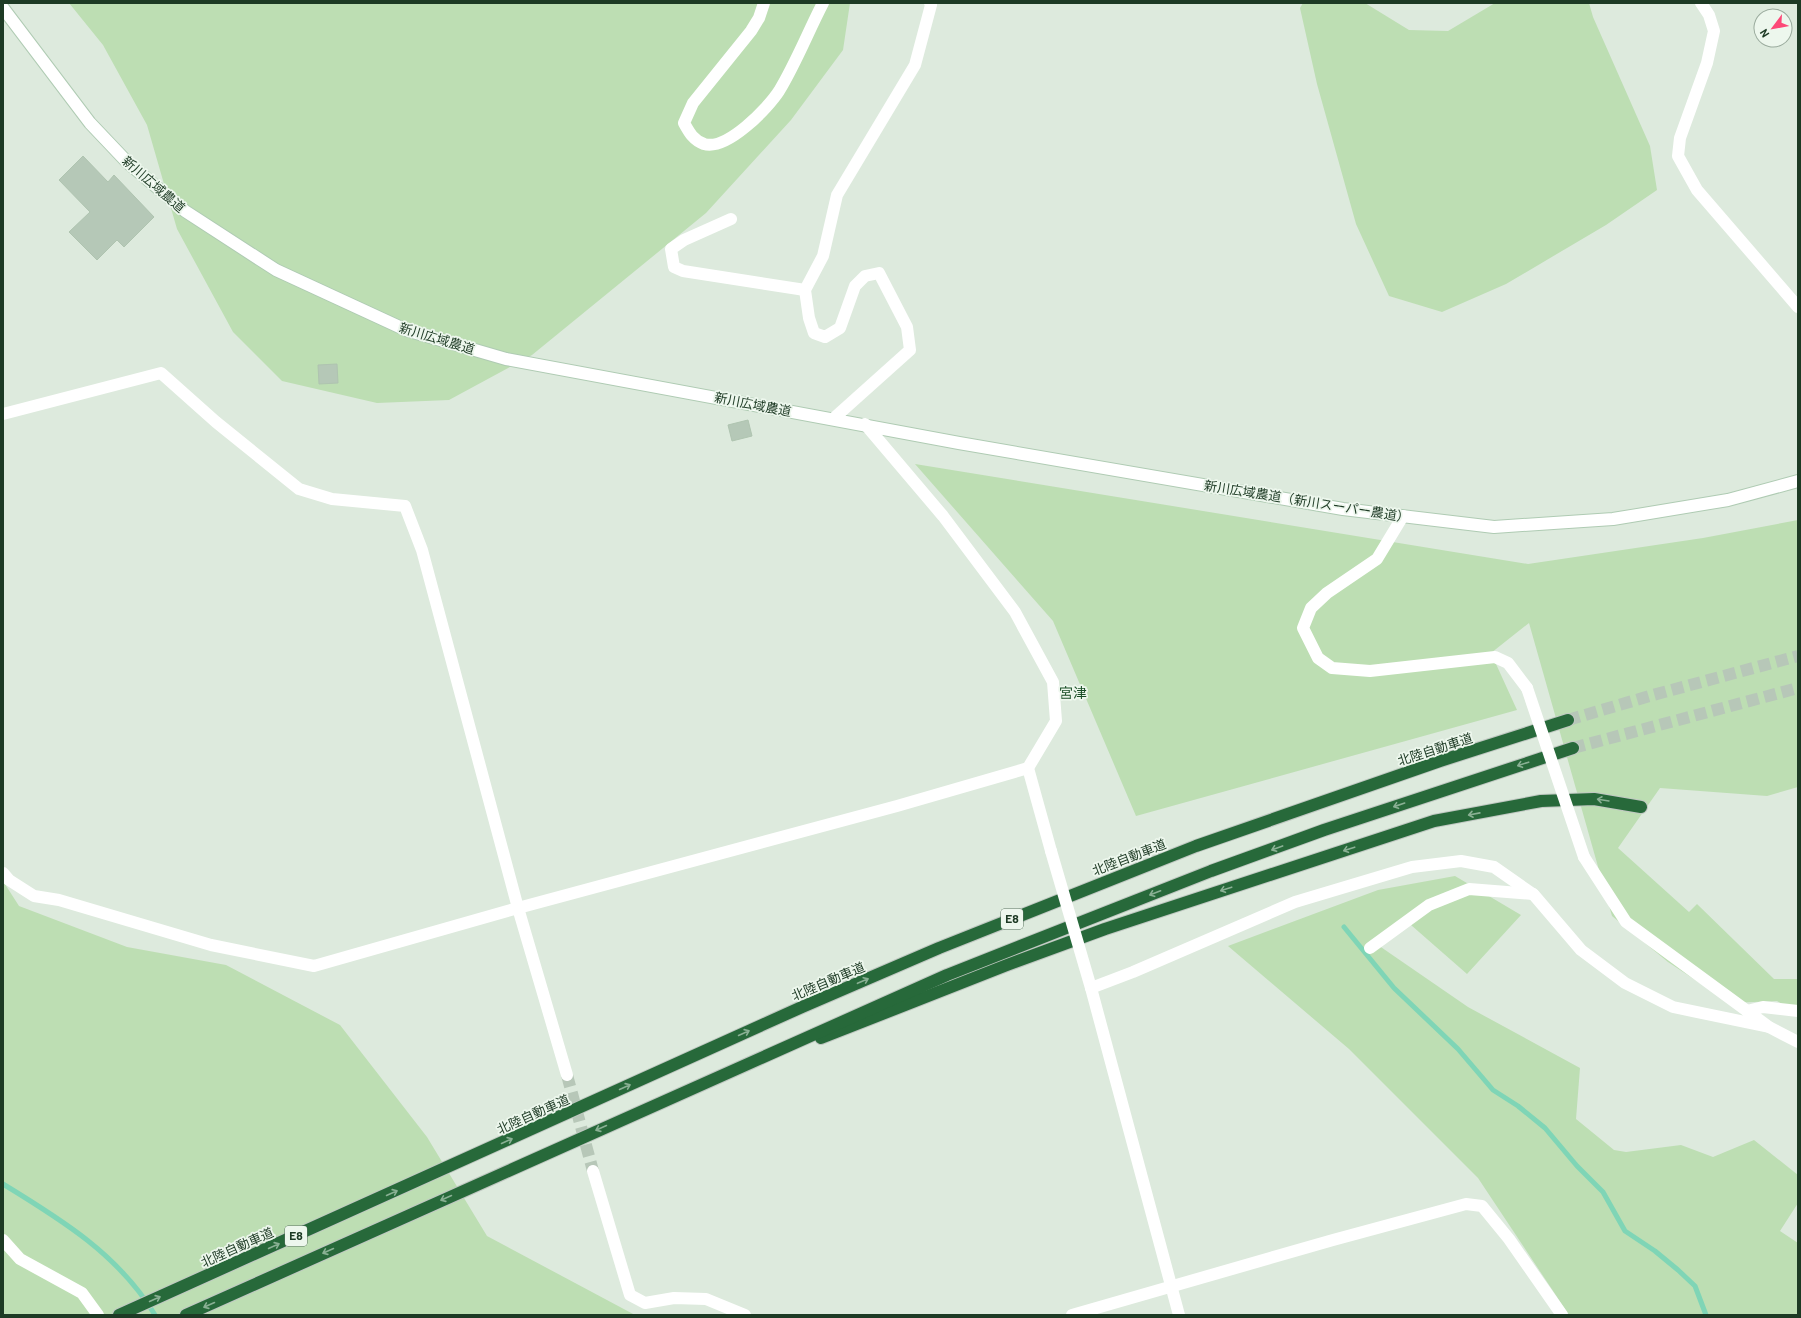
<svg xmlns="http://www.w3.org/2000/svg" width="1801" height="1318" viewBox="0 0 1801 1318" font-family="Barlow,'Noto Sans JP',sans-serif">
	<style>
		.green { fill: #bddeb3 }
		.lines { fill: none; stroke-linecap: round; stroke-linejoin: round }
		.stream { stroke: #7fd5b6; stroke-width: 5 }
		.building { fill: #b5c8b7; stroke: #afc4b0 }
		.street-tunnel { stroke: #b7c7b8; stroke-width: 12; stroke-dasharray: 12 6; stroke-linecap: butt }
		.highway-tunnel { stroke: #b7c7b8; stroke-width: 12; stroke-dasharray: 12 6; stroke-linecap: butt }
		.secondary-casing { stroke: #afcbb3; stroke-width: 14 }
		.highway-casing { stroke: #c0c8c2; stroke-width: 14 }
		.street { stroke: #fff; stroke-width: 12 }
		.secondary { stroke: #fff; stroke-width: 12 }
		.highway { stroke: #27693a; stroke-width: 12 }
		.street-bridge { stroke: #fff; stroke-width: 12 }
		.oneway { stroke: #8ab094 }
		.labels { text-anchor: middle; stroke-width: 3.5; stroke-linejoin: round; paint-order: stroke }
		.shield { fill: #edf7ed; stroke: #5b7360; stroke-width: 1 }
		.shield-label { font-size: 12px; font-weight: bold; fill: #1d3a24 }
		.street-label { font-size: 13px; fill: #1d3a24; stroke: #edf7ed }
		.neighbourhood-label { font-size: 14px; fill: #184e25; stroke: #edf7ed }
	</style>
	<rect width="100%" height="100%" fill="#ddeadd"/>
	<!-- green -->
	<g class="green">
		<polygon points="69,3 850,3 843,50 791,120 706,213 532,355 449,400 377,403 282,381 233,332 177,229 147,125 103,45"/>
		<polygon points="1303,3 1365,3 1409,30 1448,31 1495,3 1589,3 1593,17 1650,146 1657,190 1606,225 1506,284 1442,312 1389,296 1356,224 1317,84 1300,8"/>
		<polygon points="915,464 1528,564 1703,538 1798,520 1798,787 1767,796 1660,788 1618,848 1689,912 1697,904 1774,979 1798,979 1798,1014 1777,1001 1730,1003 1668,962 1612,916 1529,623 1491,653 1517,710 1136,816 1053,621"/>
		<polygon points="1455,876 1521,915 1467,974 1403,918 1375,943 1468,1007 1580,1068 1576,1119 1614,1150 1626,1152 1681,1145 1713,1157 1754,1140 1798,1175 1798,1203 1780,1231 1798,1243 1798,1315 1569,1315 1478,1178 1349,1049 1228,946 1378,890"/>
		<polygon points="3,881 19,906 127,947 226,965 340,1025 427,1137 487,1236 635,1315 3,1315"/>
	</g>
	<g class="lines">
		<!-- stream -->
		<g class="stream">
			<polyline points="1344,927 1394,988 1458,1049 1493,1090 1518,1106 1545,1128 1577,1166 1603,1192 1625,1231 1655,1251 1678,1270 1695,1286 1706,1315"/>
			<path d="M3 1184C62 1220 119 1255 155 1315"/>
		</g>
	</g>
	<!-- building -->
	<g class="building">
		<polygon points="83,156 108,182 114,175 154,217 124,247 117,240 97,260 69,232 90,212 59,180"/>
		<polygon points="337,364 338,383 319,384 318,365"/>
		<polygon points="748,420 752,436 732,441 728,425"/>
	</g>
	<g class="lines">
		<!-- street-tunnel -->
		<polyline class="street-tunnel" points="567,1075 593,1171"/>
		<!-- highway-tunnel -->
		<g class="highway-tunnel">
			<polyline points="1568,720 1653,695 1798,656"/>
			<polyline points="1573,748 1798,688"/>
		</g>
		<defs>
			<polyline id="secondary" points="3,8 90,123 127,162 185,211 276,270 406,330 506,359 959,443 1343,509 1494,527 1613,519 1728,500 1798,481"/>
			<g id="highway">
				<polyline points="821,1038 1007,965 1105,929 1434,821 1541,801 1594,799 1641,807"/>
				<polyline points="119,1315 802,1007 939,948 1196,846 1440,761 1568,720"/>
				<polyline points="186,1315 947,975 1211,871 1324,830 1573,748"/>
			</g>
		</defs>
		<!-- secondary casing -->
		<use href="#secondary" class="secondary-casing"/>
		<!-- highway casing -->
		<use href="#highway" class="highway-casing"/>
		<!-- street -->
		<g class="street">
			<path d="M764 3 759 18 751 31 693 103 684 123C689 132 693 140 704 144 727 151 768 108 779 91 796 63 808 32 823 3"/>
			<polyline points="1701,3 1709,15 1714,31 1707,63 1680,138 1678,156 1697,190 1798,307"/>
			<polyline points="731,219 684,240 671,249 674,267 683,271 805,290"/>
			<polyline points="3,414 161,373 216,422 299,489 332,499 405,506 422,550 518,908 567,1075"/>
			<polyline points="833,419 910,350 907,327 879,273 865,276 855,286 840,328 825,337 814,333 809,318 805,290 823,256 837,195 915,65 931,5 930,3"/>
			<polyline points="1403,516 1377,559 1327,593 1311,608 1303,628 1318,658 1332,668 1370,671 1495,657 1508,663 1527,688"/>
			<polyline points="1028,768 1051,851"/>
			<polyline points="1584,857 1626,922 1769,1027 1798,1042"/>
			<polyline points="3,873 9,880 34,896 59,900 211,945 314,966 518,908 897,806 1028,768 1056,721 1053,682 1015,612 943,516 865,424"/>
			<polyline points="1370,948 1429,905 1469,889 1533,894"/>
			<polyline points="1747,1011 1763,1007 1798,1011"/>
			<polyline points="593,1171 630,1295 645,1303 674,1298 706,1299 745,1315"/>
			<polyline points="3,1240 20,1259 82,1293 98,1315"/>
			<polyline points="1072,1315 1333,1240 1466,1204 1482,1206 1509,1239 1562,1315"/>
			<polyline points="1179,1315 1091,988 1133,972 1295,902 1412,867 1461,861 1494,867 1534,895 1581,950 1625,983 1673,1007 1769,1027"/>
		</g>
		<!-- secondary -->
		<use href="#secondary" class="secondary"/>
		<!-- highway -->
		<use href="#highway" class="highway"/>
		<!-- street-bridge -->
		<g class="street-bridge">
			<polyline points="1527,688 1584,857"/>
			<polyline points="1051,851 1091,988"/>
		</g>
	</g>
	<!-- one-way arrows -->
	<defs><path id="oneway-shaft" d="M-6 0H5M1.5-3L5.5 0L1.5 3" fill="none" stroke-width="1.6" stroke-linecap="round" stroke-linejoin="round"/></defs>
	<g class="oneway">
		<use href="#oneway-shaft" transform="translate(1523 764) rotate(162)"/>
		<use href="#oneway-shaft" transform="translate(1603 800) rotate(-171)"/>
		<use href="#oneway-shaft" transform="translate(1399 805) rotate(161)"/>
		<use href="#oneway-shaft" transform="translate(1474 814) rotate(169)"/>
		<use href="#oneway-shaft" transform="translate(1277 848) rotate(160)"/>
		<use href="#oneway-shaft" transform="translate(1349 849) rotate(162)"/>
		<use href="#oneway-shaft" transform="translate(1226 889) rotate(162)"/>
		<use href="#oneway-shaft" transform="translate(1155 893) rotate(159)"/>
		<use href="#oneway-shaft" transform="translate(863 981) rotate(-23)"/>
		<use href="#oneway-shaft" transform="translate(744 1033) rotate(-24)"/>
		<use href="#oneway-shaft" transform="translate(625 1087) rotate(-24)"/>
		<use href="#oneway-shaft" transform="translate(601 1128) rotate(156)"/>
		<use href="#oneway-shaft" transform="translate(507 1141) rotate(-24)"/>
		<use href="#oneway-shaft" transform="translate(392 1193) rotate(-24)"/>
		<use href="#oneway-shaft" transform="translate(446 1198) rotate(156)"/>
		<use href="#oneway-shaft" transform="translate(274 1246) rotate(-24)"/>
		<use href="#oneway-shaft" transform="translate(328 1251) rotate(156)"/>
		<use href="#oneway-shaft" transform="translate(155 1299) rotate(-24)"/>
		<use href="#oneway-shaft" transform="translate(209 1305) rotate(156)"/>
	</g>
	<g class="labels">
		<!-- shield labels -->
		<g class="shield">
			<rect x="1001" y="909" width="22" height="20" rx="3"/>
			<rect x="285" y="1226" width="22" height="20" rx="3"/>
		</g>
		<g class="shield-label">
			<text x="1012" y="923">E8</text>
			<text x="296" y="1240">E8</text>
		</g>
		<!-- street labels -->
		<g class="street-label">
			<text transform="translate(154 184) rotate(41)" y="5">新川広域農道</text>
			<text transform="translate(437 338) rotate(17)" y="5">新川広域農道</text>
			<text transform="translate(753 404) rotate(11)" y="5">新川広域農道</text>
			<text transform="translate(1307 501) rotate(9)" y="5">新川広域農道（新川スーパー農道）</text>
			<text transform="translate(1435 749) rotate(-18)" y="5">北陸自動車道</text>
			<text transform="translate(1129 857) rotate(-21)" y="5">北陸自動車道</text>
			<text transform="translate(828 981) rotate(-23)" y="5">北陸自動車道</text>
			<text transform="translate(533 1114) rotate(-24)" y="5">北陸自動車道</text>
			<text transform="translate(237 1247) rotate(-24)" y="5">北陸自動車道</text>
		</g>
		<!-- neighbourhood labels -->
		<g class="neighbourhood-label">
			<text x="1073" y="698">宮津</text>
		</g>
	</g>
	<!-- border -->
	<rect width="1801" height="1318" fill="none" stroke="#1d3a24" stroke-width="8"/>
	<!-- north arrow -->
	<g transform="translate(1773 28) rotate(238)"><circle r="19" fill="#edf7ed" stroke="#9aab9d"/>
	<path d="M0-3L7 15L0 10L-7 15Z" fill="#fd4877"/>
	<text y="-6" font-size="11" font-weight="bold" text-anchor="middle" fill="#1d3a24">N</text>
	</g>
</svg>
